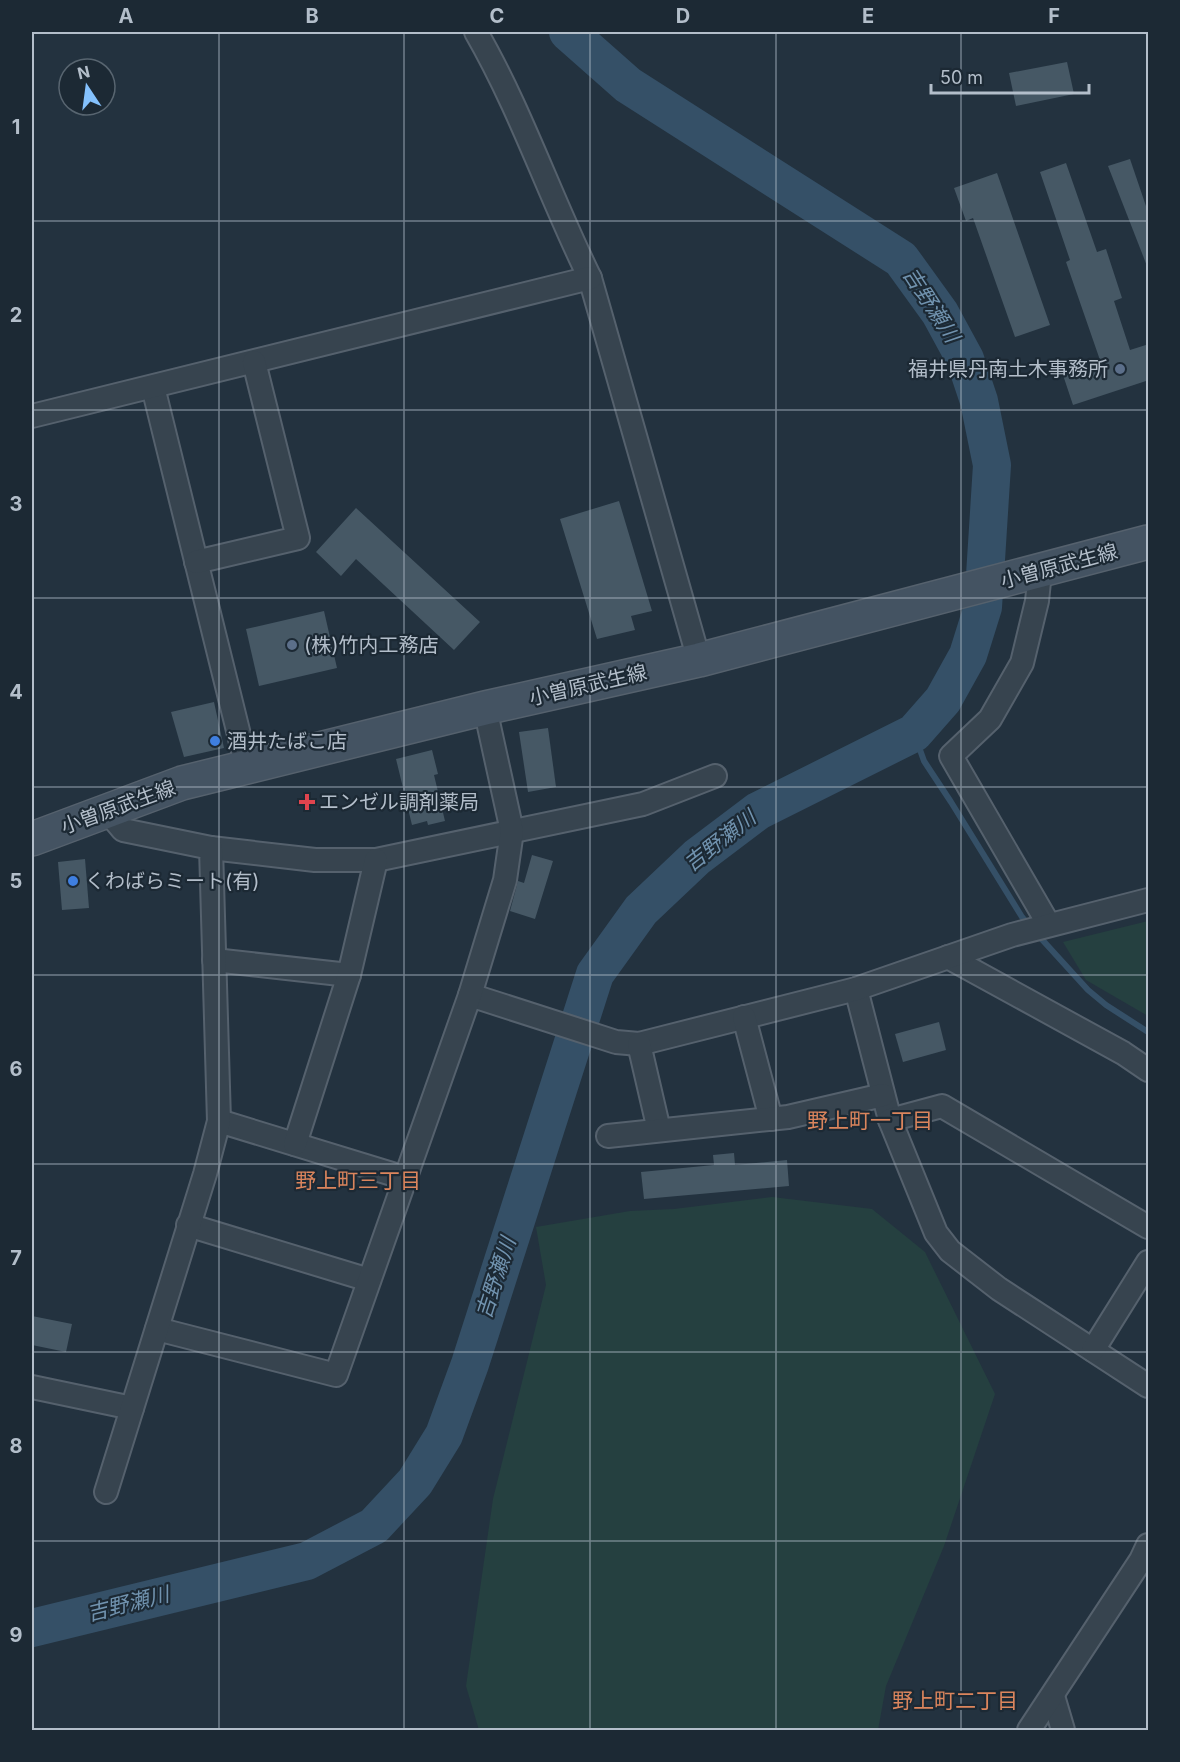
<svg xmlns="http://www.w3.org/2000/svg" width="1180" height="1762" viewBox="0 0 1180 1762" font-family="Inter,'Noto Sans JP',sans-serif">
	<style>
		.green { fill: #254040 }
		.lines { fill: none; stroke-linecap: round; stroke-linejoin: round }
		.stream { stroke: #355067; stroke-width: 6 }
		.river { stroke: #355067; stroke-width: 38 }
		.building { fill: #465865 }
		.street-casing { stroke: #55616d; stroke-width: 26 }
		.secondary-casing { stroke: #55616d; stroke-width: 36 }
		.street { stroke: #37444f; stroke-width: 22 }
		.secondary { stroke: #445362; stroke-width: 33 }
		.grid { fill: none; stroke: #b3beca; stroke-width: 1.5; stroke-opacity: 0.55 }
		.service-dot { fill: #5c6f8a; stroke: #1c2934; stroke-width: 2 }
		.shop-dot { fill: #3f7fe0; stroke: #1c2934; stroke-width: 2 }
		.health-dot { fill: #e0444e; stroke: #1c2934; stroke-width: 2 }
		.labels { text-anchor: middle; stroke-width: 4.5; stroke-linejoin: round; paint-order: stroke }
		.poi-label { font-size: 20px; fill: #b3beca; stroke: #1c2934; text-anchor: start }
		.street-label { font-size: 20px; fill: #b3beca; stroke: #1c2934 }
		.water-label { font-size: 21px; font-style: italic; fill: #7193af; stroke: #1c2934 }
		.neighbourhood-label { font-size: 21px; fill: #db855d; stroke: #1c2934 }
		.neatline { fill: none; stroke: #b3beca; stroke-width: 2 }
		.grid-label { font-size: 20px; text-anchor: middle; font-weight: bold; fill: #b3beca }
	</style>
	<rect width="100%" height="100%" fill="#23323f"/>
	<!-- green -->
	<g class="green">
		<polygon points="1148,921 1148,1016 1086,980 1063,942"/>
		<polygon points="772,1197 872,1209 925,1252 995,1394 944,1546 886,1686 878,1730 479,1730 466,1686 493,1499 546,1285 536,1227 630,1211 674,1209"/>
	</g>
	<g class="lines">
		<!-- stream -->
		<g class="stream">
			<polyline points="914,733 924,761 951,802 1022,917 1028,924"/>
			<polyline points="1037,934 1088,990 1106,1005 1148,1032"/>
		</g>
		<!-- river -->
		<polyline class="river" points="32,1628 307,1561 374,1526 415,1482 444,1435 470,1364 595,974 641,910 697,857 758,811 914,733 943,700 968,655 983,607 992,465 979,401 965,359 940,313 901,259 628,85 568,32"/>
	</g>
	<!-- building -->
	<g class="building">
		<polygon points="1067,62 1074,94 1016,106 1009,73"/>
		<polygon points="1130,159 1149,215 1147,266 1108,166"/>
		<polygon points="1066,163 1097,252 1106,249 1122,298 1114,301 1130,350 1149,344 1149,380 1073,405 1063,375 1101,363 1066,262 1070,260 1040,172"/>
		<polygon points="997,173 1050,325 1015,337 973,218 966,221 954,188"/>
		<polygon points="619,501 652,611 631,616 635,630 597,639 560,519"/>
		<polygon points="356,508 480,622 454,650 356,559 341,576 316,552"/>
		<polygon points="324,611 337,668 259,686 246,629"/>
		<polygon points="214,702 224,748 184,757 171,712"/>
		<polygon points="548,728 556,787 528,792 519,732"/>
		<polygon points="432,750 438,774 434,775 445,821 428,825 427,821 412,825 396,759"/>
		<polygon points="532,855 553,861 535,919 510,911 518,881 524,883"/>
		<polygon points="85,859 89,908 62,910 58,862"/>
		<polygon points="939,1022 946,1050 903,1062 895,1034"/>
		<polygon points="734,1153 735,1165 787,1160 789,1186 644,1199 641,1172 714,1165 713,1155"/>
		<polygon points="32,1316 72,1324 66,1352 32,1345"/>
	</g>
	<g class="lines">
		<defs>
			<g id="street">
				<path d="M476 32C521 110 550 197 590 278L699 660"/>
				<polyline points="153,387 247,767"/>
				<polyline points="32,416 590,278"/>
				<polyline points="196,562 298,538 254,362"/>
				<polyline points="1040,572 1037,601 1022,663 990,719 951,756 1049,925"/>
				<polyline points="211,848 315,860 376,860 643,804 715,776"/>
				<polyline points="948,957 1123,1053 1148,1070"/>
				<polyline points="214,960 349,975"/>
				<polyline points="856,989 890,1120 936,1233 950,1251 999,1289 1148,1386"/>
				<polyline points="470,995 616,1042 639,1044 856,989 1012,935 1148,900"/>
				<polyline points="744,1017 771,1119"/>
				<polyline points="639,1044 659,1130"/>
				<polyline points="890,1120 942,1106 1148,1227"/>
				<polyline points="219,1121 405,1178"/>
				<polyline points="608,1136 788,1117 883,1095"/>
				<polyline points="295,1144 349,975 376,860"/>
				<polyline points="188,1225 369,1280"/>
				<polyline points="157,1329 336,1375 470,995 505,880 512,831 485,708"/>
				<polyline points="1093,1350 1148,1262"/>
				<polyline points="32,1387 132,1408"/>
				<polyline points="106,1492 205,1174 219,1121 211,848 123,830 107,811"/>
				<polyline points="1053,1696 1063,1730"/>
				<polyline points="1029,1730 1141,1560 1148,1545"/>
			</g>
			<polyline id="secondary" points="32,839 182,783 485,708 699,660 1148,542"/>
		</defs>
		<!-- street casing -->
		<use href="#street" class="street-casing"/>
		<!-- secondary casing -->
		<use href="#secondary" class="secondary-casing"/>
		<!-- street -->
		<use href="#street" class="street"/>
		<!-- secondary -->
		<use href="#secondary" class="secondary"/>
	</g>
	<!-- grid -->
	<path class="grid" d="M219 32V1730M404 32V1730M590 32V1730M776 32V1730M961 32V1730M32 221H1148M32 410H1148M32 598H1148M32 787H1148M32 975H1148M32 1164H1148M32 1352H1148M32 1541H1148"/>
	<!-- markers -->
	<g class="service-dot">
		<circle cx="1120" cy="369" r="6"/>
		<circle cx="292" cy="645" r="6"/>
	</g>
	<g class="shop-dot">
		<circle cx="215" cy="741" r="6"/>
		<circle cx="73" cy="881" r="6"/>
	</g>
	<path class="health-dot" d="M304 793h6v6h6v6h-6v6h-6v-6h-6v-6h6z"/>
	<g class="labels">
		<!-- poi labels -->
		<g class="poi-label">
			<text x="1108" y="376" text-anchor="end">福井県丹南土木事務所</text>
			<text x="304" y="652">(株)竹内工務店</text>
			<text x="227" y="748">酒井たばこ店</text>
			<text x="319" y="809">エンゼル調剤薬局</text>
			<text x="85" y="888">くわばらミート(有)</text>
		</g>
		<!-- street labels -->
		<g class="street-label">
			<text transform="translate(1059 566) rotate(-15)" y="7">小曽原武生線</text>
			<text transform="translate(588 685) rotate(-13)" y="7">小曽原武生線</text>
			<text transform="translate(118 807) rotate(-20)" y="7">小曽原武生線</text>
		</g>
		<!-- water labels -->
		<g class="water-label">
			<text transform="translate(931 305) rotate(57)" y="7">吉野瀬川</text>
			<text transform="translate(720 841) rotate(-38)" y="7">吉野瀬川</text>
			<text transform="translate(496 1278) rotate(-72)" y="7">吉野瀬川</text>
			<text transform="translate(128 1604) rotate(-14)" y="7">吉野瀬川</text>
		</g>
		<!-- neighbourhood labels -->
		<g class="neighbourhood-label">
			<text x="870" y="1128">野上町一丁目</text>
			<text x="358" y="1188">野上町三丁目</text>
			<text x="955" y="1708">野上町二丁目</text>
		</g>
	</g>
	<!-- border -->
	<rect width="1180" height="1762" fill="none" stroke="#1c2934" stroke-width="66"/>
	<!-- north arrow -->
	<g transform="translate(87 87) rotate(347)"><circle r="28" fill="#1c2934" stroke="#586570" stroke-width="1.5"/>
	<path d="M0-4.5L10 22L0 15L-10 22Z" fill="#84c1fd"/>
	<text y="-9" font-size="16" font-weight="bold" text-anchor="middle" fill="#b3beca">N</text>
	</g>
	<!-- scale -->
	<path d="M931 84v9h158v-9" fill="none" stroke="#b3beca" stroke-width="3"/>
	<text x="940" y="84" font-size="18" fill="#b3beca" stroke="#1c2934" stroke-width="4.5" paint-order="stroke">50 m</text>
	<rect x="33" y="33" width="1114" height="1696" class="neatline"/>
	<g class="grid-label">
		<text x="126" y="23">A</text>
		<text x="312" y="23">B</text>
		<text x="497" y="23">C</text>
		<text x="683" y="23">D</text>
		<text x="868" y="23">E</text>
		<text x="1054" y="23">F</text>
		<text x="16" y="134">1</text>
		<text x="16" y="322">2</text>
		<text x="16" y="511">3</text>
		<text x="16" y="699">4</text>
		<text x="16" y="888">5</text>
		<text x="16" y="1076">6</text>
		<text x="16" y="1265">7</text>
		<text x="16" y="1453">8</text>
		<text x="16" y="1642">9</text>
	</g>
</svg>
